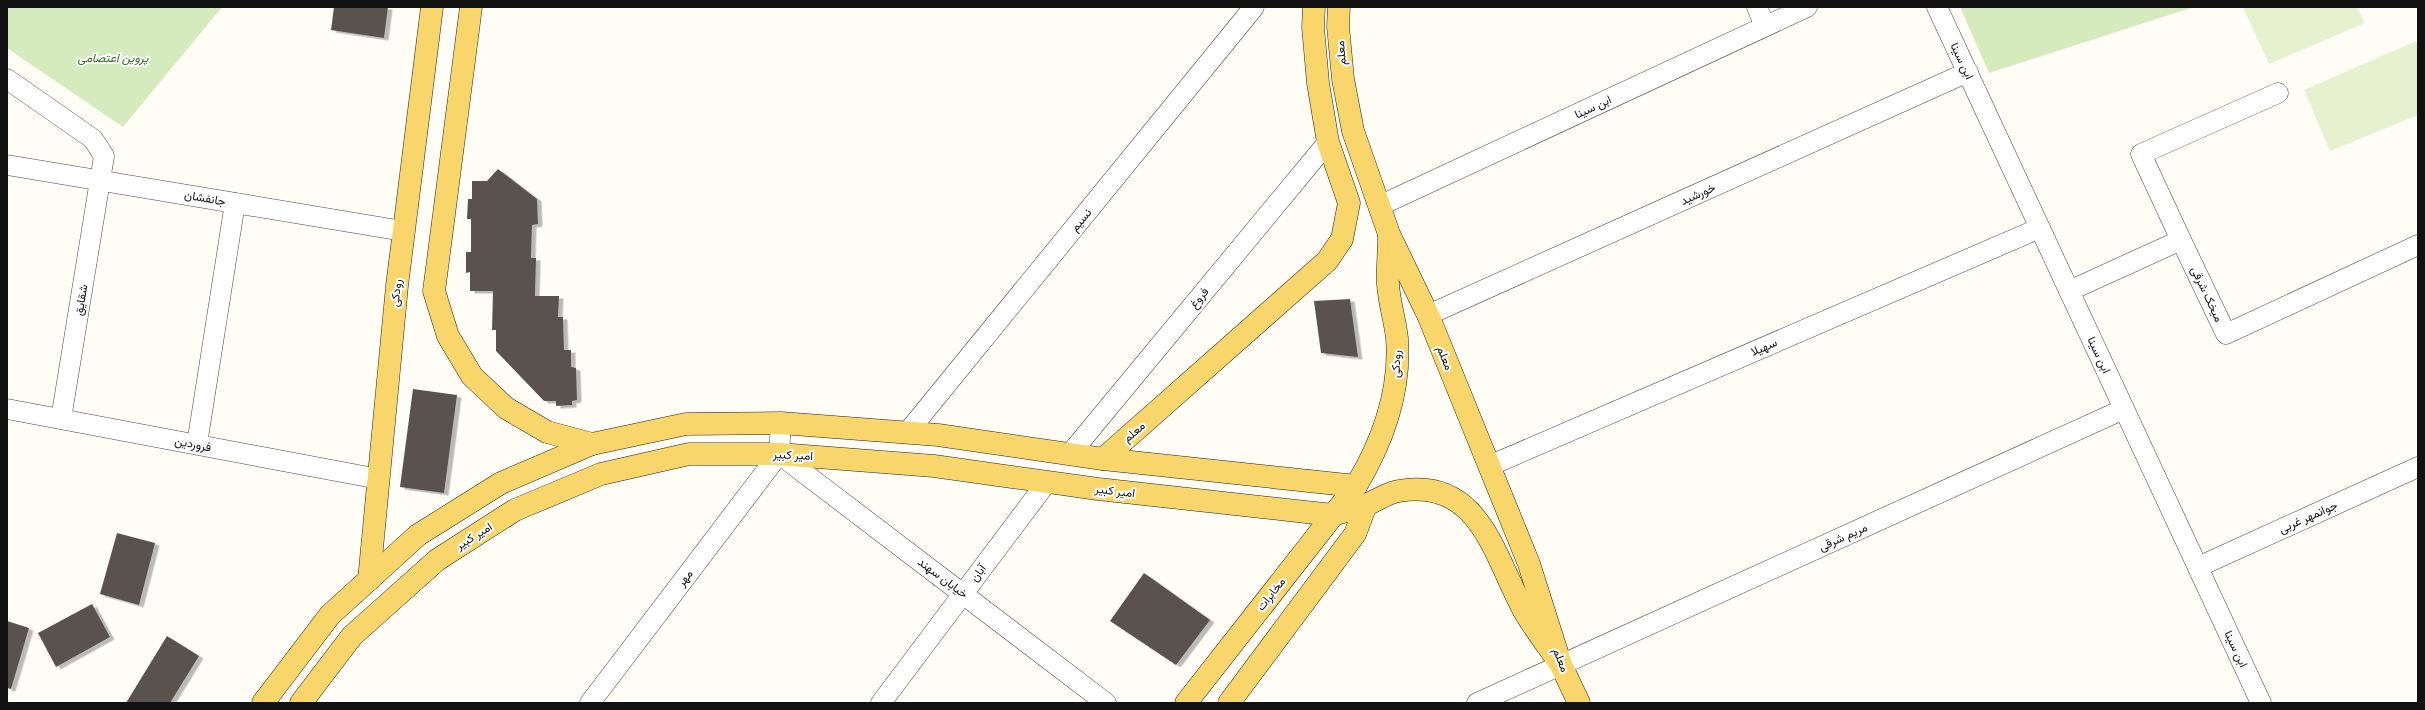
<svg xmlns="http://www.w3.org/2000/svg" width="2425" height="710" viewBox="0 0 2425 710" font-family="'Source Serif 4',Vazirmatn,serif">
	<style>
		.green { fill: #d5ebbd }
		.pitch { fill: #e6f2cf }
		.building { fill: #5a524d; filter: url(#shadow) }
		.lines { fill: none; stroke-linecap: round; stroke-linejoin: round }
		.minor-casing { stroke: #444; stroke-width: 21 }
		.major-casing { stroke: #222; stroke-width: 23 }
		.minor { stroke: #fff; stroke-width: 20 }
		.major { stroke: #f9d66b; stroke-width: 22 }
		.labels { text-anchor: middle; stroke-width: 4; stroke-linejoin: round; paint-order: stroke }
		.street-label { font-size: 12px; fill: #111; stroke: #fff }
		.park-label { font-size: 12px; font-style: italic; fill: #2f6b1f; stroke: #fff }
	</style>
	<defs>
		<filter id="shadow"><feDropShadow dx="4.5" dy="2.5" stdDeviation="0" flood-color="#0004"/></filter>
	</defs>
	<rect width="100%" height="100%" fill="#fffdf5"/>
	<!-- green -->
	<g class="green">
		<polygon points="7,7 222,7 123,127 7,48"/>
		<polygon points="1960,7 2194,7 1989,73"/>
	</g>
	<!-- pitch -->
	<g class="pitch">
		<polygon points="2243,7 2357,7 2365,23 2269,64"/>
		<polygon points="2416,41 2418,45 2418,115 2330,151 2304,90"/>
	</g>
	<!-- building -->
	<g class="building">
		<polygon points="334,7 388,7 384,38 331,30"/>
		<polygon points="498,169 537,199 538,224 532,225 531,258 536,258 535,296 559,296 558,317 563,317 564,350 571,350 571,367 576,368 577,400 572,401 572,405 556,406 556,401 544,401 496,351 496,330 492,330 493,291 470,291 470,272 466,273 466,252 471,252 471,219 467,219 468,199 472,199 472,181 487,181"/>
		<polygon points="1350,299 1358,357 1321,353 1314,301"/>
		<polygon points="413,389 457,395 444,493 400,487"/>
		<polygon points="117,533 155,543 139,605 100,594"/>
		<polygon points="1144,573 1210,620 1176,665 1110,621"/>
		<polygon points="92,604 110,637 56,667 38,633"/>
		<polygon points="7,621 29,628 11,689 7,688"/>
		<polygon points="167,636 199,656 170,703 126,703"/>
	</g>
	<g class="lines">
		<defs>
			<g id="minor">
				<polyline points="1757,7 1765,26"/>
				<polyline points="1937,7 2261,703"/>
				<polyline points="7,79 93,139 104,156 61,419"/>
				<polyline points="7,165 403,231"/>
				<polyline points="1379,206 1807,7"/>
				<polyline points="2181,240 2141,154 2278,93"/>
				<polyline points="2069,291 2181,240 2226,334 2418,245"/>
				<polyline points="1428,315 1968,72"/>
				<polyline points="7,409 379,479"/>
				<polyline points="907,433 1254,7"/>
				<polyline points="197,444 235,203"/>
				<polyline points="779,454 1106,703"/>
				<polyline points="779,454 781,423"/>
				<polyline points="1070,454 1328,142"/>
				<polyline points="1489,466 2040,228"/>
				<polyline points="2198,567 2418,467"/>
				<polyline points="590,703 779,454"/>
				<polyline points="881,703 1047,482"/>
				<polyline points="1477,703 2124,409"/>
			</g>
			<g id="major">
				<polyline points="471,7 434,291 448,336 472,376 506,408 547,432 592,444"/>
				<polyline points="1339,7 1338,26 1343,79 1353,131 1389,234 1428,315 1529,564 1561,665 1579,703"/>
				<polyline points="1103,459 1327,261 1342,239 1349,203 1328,142 1318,83 1313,27 1314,7"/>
				<polyline points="369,580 397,286 432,7"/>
				<polyline points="263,703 330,615 418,535 501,483 592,444 686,424 781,423 938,435 1103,459 1356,486"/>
				<path d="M301 703 352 636 437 560 515 510 601 474 689 454H779L934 466 1098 489 1333 515C1345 511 1357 508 1368 504 1378 500 1389 492 1399 491 1479 477 1494 555 1523 609 1534 629 1549 647 1561 665"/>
				<path d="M1186 703 1356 486C1383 441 1401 391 1397 338 1395 320 1389 302 1388 284 1387 269 1389 253 1389 238"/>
				<polyline points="1229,703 1355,534 1366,505"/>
			</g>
		</defs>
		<!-- minor casing -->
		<use href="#minor" class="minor-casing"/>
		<!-- major casing -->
		<use href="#major" class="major-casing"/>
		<!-- minor -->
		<use href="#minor" class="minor"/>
		<!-- major -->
		<use href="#major" class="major"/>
	</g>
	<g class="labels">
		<!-- street labels -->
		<g class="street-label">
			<text transform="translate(1341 53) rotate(-95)" y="4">معلم</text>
			<text transform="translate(1962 61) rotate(65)" y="4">ابن سینا</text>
			<text transform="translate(1593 107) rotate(-25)" y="4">ابن سینا</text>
			<text transform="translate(1698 194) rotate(-24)" y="4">خورشید</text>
			<text transform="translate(205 198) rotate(10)" y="4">جانفشان</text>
			<text transform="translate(1081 220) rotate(-51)" y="4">نسیم</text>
			<text transform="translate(396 293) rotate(-84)" y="4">رودکى</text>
			<text transform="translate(2207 294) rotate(65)" y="4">میخک شرقی</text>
			<text transform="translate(1199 298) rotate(-50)" y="4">فروغ</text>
			<text transform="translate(81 300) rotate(-80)" y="4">شقایق</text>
			<text transform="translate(1764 347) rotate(-23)" y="4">سهیلا</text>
			<text transform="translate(2099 355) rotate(65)" y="4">ابن سینا</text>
			<text transform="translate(1445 358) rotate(68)" y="4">معلم</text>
			<text transform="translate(1396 364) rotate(-88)" y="4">رودکی</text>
			<text transform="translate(1134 432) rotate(-41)" y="4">معلم</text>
			<text transform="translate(193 444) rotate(11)" y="4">فروردین</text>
			<text transform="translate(793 455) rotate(3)" y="4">امیر کبیر</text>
			<text transform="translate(1115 491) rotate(7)" y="4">امیر کبیر</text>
			<text transform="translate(2308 517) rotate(-24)" y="4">جوانمهر غربی</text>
			<text transform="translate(474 536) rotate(-32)" y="4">امیر کبیر</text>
			<text transform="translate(1843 537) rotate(-24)" y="4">مریم شرقی</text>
			<text transform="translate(978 573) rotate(-53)" y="4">آبان</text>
			<text transform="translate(685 578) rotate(-53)" y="4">مهر</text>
			<text transform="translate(943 578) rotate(37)" y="4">خیابان سهند</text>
			<text transform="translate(1271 594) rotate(-52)" y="4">مخابرات</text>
			<text transform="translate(2236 649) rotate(65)" y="4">ابن سینا</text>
			<text transform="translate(1561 660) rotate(69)" y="4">معلم</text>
		</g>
		<!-- park labels -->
		<g class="park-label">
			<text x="113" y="62">پروین اعتصامى</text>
		</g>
	</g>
	<!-- border -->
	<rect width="2425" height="710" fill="none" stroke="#111111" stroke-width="16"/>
</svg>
